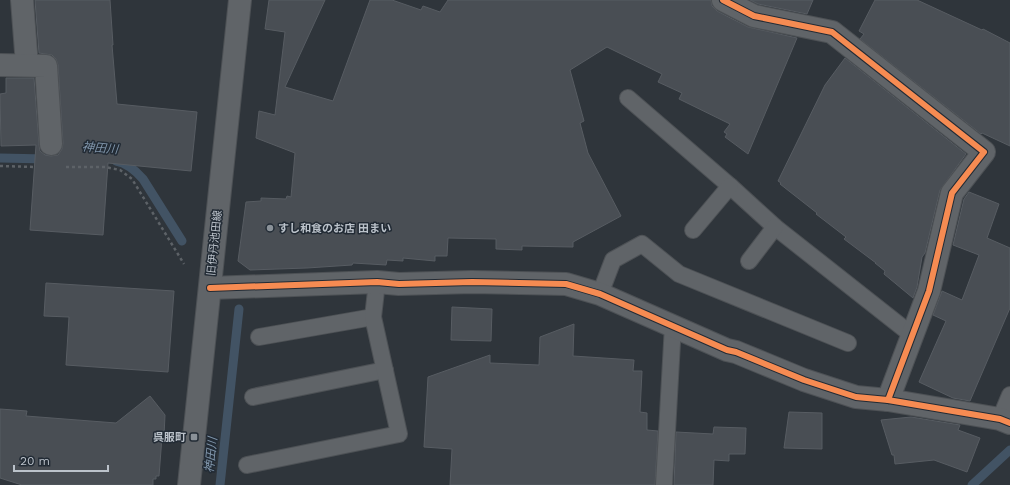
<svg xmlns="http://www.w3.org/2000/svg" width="1010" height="485" viewBox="0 0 1010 485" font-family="'Work Sans','Noto Sans JP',sans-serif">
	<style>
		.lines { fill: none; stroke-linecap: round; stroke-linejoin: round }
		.stream { stroke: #425364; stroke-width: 9 }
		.building { fill: #494e54; stroke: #575c62 }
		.service-casing { stroke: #4d5155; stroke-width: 18 }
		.minor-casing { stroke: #4d5155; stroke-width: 24 }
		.tertiary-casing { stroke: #4d5155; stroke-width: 24 }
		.path { stroke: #5d6267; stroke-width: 2.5; stroke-dasharray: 3 3; stroke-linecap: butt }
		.service { stroke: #606468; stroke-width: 16 }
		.minor { stroke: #606468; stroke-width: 22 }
		.tertiary { stroke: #606468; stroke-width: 22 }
		.cycleway-casing { stroke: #222b35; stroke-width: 8 }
		.cycleway { stroke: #f68b52; stroke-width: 6 }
		.poi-dot { fill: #8a9198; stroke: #222b35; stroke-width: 1.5 }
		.labels { text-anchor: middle; stroke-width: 3; stroke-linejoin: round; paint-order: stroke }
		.poi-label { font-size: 11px; font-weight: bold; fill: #bbc2ca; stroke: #222b35; text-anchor: start }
		.street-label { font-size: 11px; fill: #bbc2ca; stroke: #222b35 }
		.water-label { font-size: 12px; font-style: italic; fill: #7f94a9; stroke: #222b35 }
	</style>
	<rect width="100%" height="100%" fill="#2f353b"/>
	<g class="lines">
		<!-- stream -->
		<g class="stream">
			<polyline points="0,158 47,159"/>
			<path d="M116 161C127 163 136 171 143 179L182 241"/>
			<polyline points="220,485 239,309"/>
			<polyline points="972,485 1010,450"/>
		</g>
	</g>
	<!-- building -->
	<g class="building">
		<polygon points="35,0 110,0 113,45 112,45 117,104 197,112 191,171 108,163 103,235 30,230 36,145 1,146 0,94 6,93 6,78 34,78 39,145 40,151 45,155 51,156 58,155 62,149 63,143 58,65 56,59 52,55 39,53"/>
		<polygon points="269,0 325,0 285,87 333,101 370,0 392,0 421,10 423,6 440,12 448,0 711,0 712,6 717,11 748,27 797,38 748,154 725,137 727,134 724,132 730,124 679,99 682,93 658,82 662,74 607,47 570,70 584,121 580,123 588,153 621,216 573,242 573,247 522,246 522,250 496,249 496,239 448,238 447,256 435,256 435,261 403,258 403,261 387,260 386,265 353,263 352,265 307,268 250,270 238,261 246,202 261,201 261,198 286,199 287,196 291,197 295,153 256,138 259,111 275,115 285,32 265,29"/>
		<polygon points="750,0 813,0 807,14 758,4"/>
		<polygon points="875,0 917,0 982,30 983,29 1010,43 1010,146 982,133 981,134 860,39 864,34 859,31"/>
		<polygon points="845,58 966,154 940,190 925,253 922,257 917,287 913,298 884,274 885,271 875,263 876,263 844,239 846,237 816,214 817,213 780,184 781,183 778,181 825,85"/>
		<polygon points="969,192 999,204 987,238 1010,248 1010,308 970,401 953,398 919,382 946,321 933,315 942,291 962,300 979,255 953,245 964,199"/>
		<polygon points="46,283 174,291 168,372 66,365 69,317 44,316"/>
		<polygon points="452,307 492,309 491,341 451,340"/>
		<polygon points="574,324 573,356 634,360 633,371 642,371 640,412 647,413 647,430 658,431 655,485 450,485 452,449 424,447 428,377 490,355 490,363 539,365 540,337"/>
		<polygon points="150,396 165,415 164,436 162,437 159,476 156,476 156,479 153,479 153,485 22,485 0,478 0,409 27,411 26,416 116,423"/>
		<polygon points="789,412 822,413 822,449 784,448"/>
		<polygon points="911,417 960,425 958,430 980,438 967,472 934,460 895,464 894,455 892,455 881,420"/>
		<polygon points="714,427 746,428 745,454 729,454 729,461 714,460 713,485 674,485 676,432 713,434"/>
	</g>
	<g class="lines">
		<defs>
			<g id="service">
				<polyline points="628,98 730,186 775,227 912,335"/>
				<polyline points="693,230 730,186"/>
				<polyline points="749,261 775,227"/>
				<polyline points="600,294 613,260 642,244 679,274 848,343"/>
				<polyline points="259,337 373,317"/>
				<polyline points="253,397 385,370"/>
				<polyline points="1000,419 1010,395"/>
				<polyline points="247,465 399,434 373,317 377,282"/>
				<polyline points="664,485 673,325"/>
			</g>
			<g id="minor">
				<polyline points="22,0 27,65"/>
				<polyline points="723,0 754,16 832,32 984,152 952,193 929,291 888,400"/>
				<polyline points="0,65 46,66 51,144"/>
				<polyline points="210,288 377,282 399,284 472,282 566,284 600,294 727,350 736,352 804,380 856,397 888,400 1000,419 1010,423"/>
			</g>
			<polyline id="tertiary" points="189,485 240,0"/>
		</defs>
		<!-- service casing -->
		<use href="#service" class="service-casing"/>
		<!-- minor casing -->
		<use href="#minor" class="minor-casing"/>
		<!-- tertiary casing -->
		<use href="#tertiary" class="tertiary-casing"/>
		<!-- path -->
		<g class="path">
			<polyline points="0,166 35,167"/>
			<polyline points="66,167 105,167 120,170 132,179 184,264"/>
		</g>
		<!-- service -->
		<use href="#service" class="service"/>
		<!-- minor -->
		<use href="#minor" class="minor"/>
		<!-- tertiary -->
		<use href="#tertiary" class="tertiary"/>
		<defs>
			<g id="cycleway">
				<polyline points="723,0 754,16 832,32 984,152 952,193 929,291 888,400"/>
				<polyline points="210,288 377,282 399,284 472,282 566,284 600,294 727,350 736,352 804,380 856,397 888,400 1000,419 1010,423"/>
			</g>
		</defs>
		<!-- cycleway casing -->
		<use href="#cycleway" class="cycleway-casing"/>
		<!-- cycleway -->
		<use href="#cycleway" class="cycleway"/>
	</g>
	<!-- markers -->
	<g class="poi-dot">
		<circle cx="270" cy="228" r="4"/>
		<rect x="190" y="433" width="8" height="8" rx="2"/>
	</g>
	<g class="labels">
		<!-- poi labels -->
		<g class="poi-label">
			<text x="278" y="232">すし和食のお店 田まい</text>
			<text x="186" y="441" text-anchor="end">呉服町</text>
		</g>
		<!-- street labels -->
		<g class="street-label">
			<text transform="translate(214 243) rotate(-84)" y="4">旧伊丹池田線</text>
		</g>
		<!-- water labels -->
		<g class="water-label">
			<text transform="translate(100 148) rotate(5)" y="4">神田川</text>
			<text transform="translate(211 455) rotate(-84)" y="4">神田川</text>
		</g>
	</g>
	<!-- scale -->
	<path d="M14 465v6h94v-6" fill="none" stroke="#bbc2ca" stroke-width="2"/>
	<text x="20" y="465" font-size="12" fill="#bbc2ca" stroke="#222b35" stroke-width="3" paint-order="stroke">20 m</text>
</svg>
